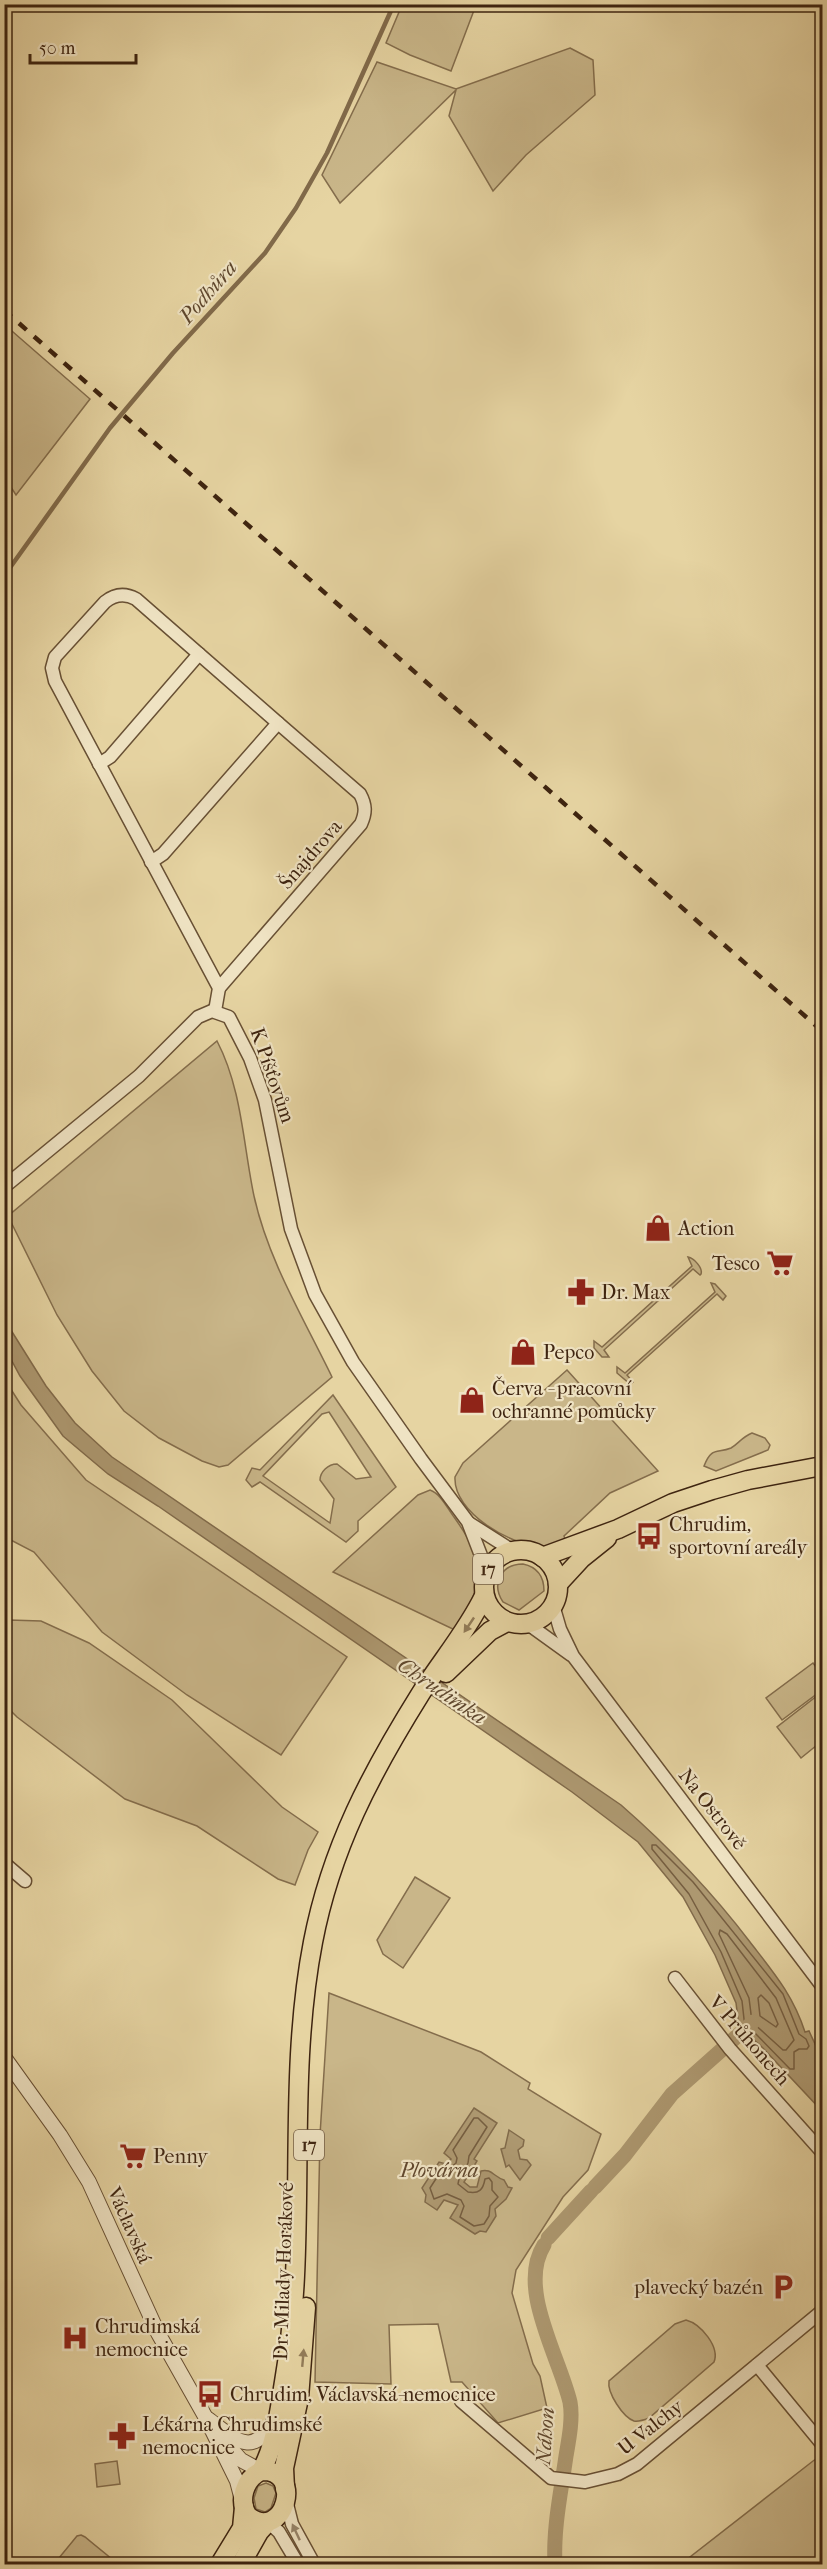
<svg xmlns="http://www.w3.org/2000/svg" width="827" height="2569" viewBox="0 0 827 2569" font-family="'IM FELL French Canon',serif">
	<style>
		.green { fill: #c9b689; stroke: #846d4c; stroke-width: 1.5; fill-rule: evenodd }
		.water { fill: #ad9870; stroke: #816a4a; stroke-width: 1.5 }
		.lines { fill: none; stroke-linecap: round; stroke-linejoin: round }
		.shore { stroke: #765e40; stroke-width: 1.5 }
		.stream { stroke: #816a4a; stroke-width: 4.5 }
		.canal { stroke: #ad9870; stroke-width: 15 }
		.minor-casing { stroke: #685034; stroke-width: 15 }
		.tertiary-casing { stroke: #685034; stroke-width: 16 }
		.primary-casing { stroke: #3e2410; stroke-width: 21 }
		.minor { stroke: #efe3c3; stroke-width: 12 }
		.tertiary { stroke: #efe3c3; stroke-width: 14 }
		.primary { stroke: #e6d4a2; stroke-width: 18 }
		.rail { stroke: #3e2410; stroke-width: 4.5; stroke-dasharray: 10 10; stroke-linecap: butt }
		.oneway { fill: #927c59 }
		.oneway2 { fill: #96846a }
		.labels { text-anchor: middle; stroke-width: 4.5; stroke-linejoin: round; paint-order: stroke }
		.shield { fill: #efe3c3; stroke: #735d46; stroke-width: 1.5 }
		.shield-label { font-size: 18px; font-weight: bold; fill: #3e2410 }
		.street-label { font-size: 20px; fill: #3e2410; stroke: #efe3c3 }
		.poi-label { font-size: 20px; fill: #3e2410; stroke: #efe3c3; text-anchor: start }
		.park-label { font-size: 20px; font-style: italic; fill: #61482e; stroke: #efe3c3 }
		.water-label { font-size: 21px; font-style: italic; fill: #5f472d; stroke: #efe3c3 }
	</style>
	<rect width="100%" height="100%" fill="#e6d4a2"/>
	<filter id="stains"><feTurbulence type="fractalNoise" baseFrequency=".00333" numOctaves="4"/><feColorMatrix values="0 0 0 0 .2 0 0 0 0 .09 0 0 0 0 .02 0 0 0 .5 -.17"/></filter>
	<radialGradient id="worn" r=".72"><stop offset=".6" stop-color="#630" stop-opacity="0"/><stop offset="1" stop-color="#630" stop-opacity=".3"/></radialGradient>
	<!-- green -->
	<g class="green">
		<polygon points="402,5 476,5 451,71 410,55 386,43"/>
		<polygon points="570,48 593,60 595,95 526,155 493,191 449,116 456,90 340,203 322,175 377,62 456,89"/>
		<polygon points="5,325 90,399 16,495 5,478"/>
		<path d="M217 1041C242 1089 243 1144 254 1196 268 1260 304 1319 332 1377L228 1465 219 1467 202 1461 159 1438 124 1411 92 1371 57 1315 8 1216Z"/>
		<path d="M688 1257C694 1258 703 1268 701 1274L700 1275 693 1269 604 1350 609 1357H602L594 1348V1341L602 1347 692 1266Z"/>
		<polygon points="711,1283 715,1284 726,1296 723,1300 717,1294 627,1375 633,1382 630,1384 617,1373 617,1367 625,1373 715,1292"/>
		<path d="M567 1370 658 1471 610 1493 564 1536 566 1542C559 1544 550 1548 543 1547 512 1546 453 1513 455 1477L463 1463Z"/>
		<polygon points="5,1380 21,1405 86,1480 347,1657 281,1755 187,1695 102,1632 34,1552 5,1537"/>
		<path d="M333 1395 396 1487 358 1521V1531L346 1542 260 1482 252 1487 246 1480 252 1468 260 1470ZM329 1412 371 1477 356 1479 337 1464C328 1464 320 1472 320 1480L334 1499 330 1523 263 1476 322 1414Z"/>
		<path d="M752 1433 765 1438 770 1445 768 1450 716 1471 704 1466C712 1446 717 1454 731 1448 738 1444 742 1437 752 1433Z"/>
		<path d="M430 1490C441 1494 447 1508 454 1517 490 1568 483 1578 457 1631L333 1572 418 1495Z"/>
		<path d="M523 1564C537 1567 544 1576 544 1591L519 1610 503 1602C491 1584 501 1564 523 1564Z"/>
		<polygon points="9,1620 41,1621 89,1643 172,1700 282,1807 318,1832 308,1850 295,1885 278,1879 197,1826 125,1799 17,1717 5,1705 5,1625"/>
		<polygon points="813,1663 822,1675 822,1690 782,1720 766,1698"/>
		<polygon points="822,1692 822,1741 801,1758 777,1727"/>
		<polygon points="415,1877 450,1898 403,1968 383,1954 377,1940"/>
		<polygon points="329,1993 481,2052 530,2083 528,2089 601,2134 588,2170 563,2197 516,2270 512,2293 533,2364 540,2376 547,2408 498,2423 462,2382 451,2382 438,2324 389,2325 391,2384 315,2382 320,2135"/>
		<path d="M686 2320C701 2324 720 2347 714 2362L649 2418C644 2420 639 2422 634 2421 623 2417 607 2393 609 2381L675 2324Z"/>
		<polygon points="822,2455 822,2564 681,2564 813,2461"/>
		<polygon points="117,2461 120,2484 97,2487 95,2464"/>
		<polygon points="266,2483 273,2486 276,2493 271,2508 265,2512 256,2509 254,2498 258,2486"/>
		<polygon points="81,2535 85,2537 118,2564 54,2564 77,2536"/>
	</g>
	<!-- water -->
	<g class="water">
		<path d="M4 1319 46 1386 75 1423 112 1457 621 1805C669 1847 712 1892 750 1942 774 1973 793 1995 805 2032L809 2031 822 2059V2111L760 2045 748 2035H740L736 2003 715 1955 683 1897 638 1842 572 1792 158 1506 108 1474 63 1436 20 1376 5 1348Z"/>
		<path d="M474 2108 497 2123 474 2159 477 2161 464 2182 470 2187H477L481 2171C491 2168 494 2177 504 2180L508 2187 512 2188 506 2199 495 2209 496 2216 486 2232 480 2231 475 2234 450 2218 458 2205 444 2200 437 2210 425 2202 426 2195 422 2188 439 2162 446 2164 451 2159 444 2153Z"/>
		<polygon points="509,2130 524,2140 523,2146 518,2150 520,2159 527,2160 531,2165 520,2180 509,2165 506,2167 501,2149 505,2148"/>
	</g>
	<g class="lines">
		<!-- shore -->
		<g class="shore">
			<polygon points="652,1845 656,1845 693,1882 783,1994 799,2034 806,2039 809,2046 807,2049 799,2049 794,2052 794,2069 790,2069 753,2031 745,2028 742,2001 721,1952 689,1894 652,1849"/>
			<polygon points="720,1930 727,1934 776,1998 794,2040 786,2050 783,2050 752,2022 749,1998 719,1934"/>
			<polygon points="761,1995 769,2003 778,2024 776,2027 760,2016 758,1998"/>
			<path d="M474 2118H478L487 2127 469 2156 468 2163 459 2179 458 2184 468 2192C479 2194 483 2190 485 2179L489 2178 492 2182V2190L498 2197 490 2206 489 2216 484 2224 474 2226 460 2217 464 2206 461 2200 447 2194 434 2199 430 2188 441 2171 449 2169 456 2163 457 2158 453 2150Z"/>
		</g>
		<!-- stream -->
		<polyline class="stream" points="4,576 110,428 173,353 265,253 296,208 327,153 394,4"/>
		<!-- canal -->
		<g class="canal">
			<polyline points="595,2187 625,2155 672,2094 753,2022"/>
			<polyline points="548,2238 591,2191"/>
			<path d="M544 2245C517 2288 559 2356 570 2402 573 2418 569 2439 566 2456 561 2492 553 2528 555 2564"/>
		</g>
		<defs>
			<g id="minor">
				<path d="M199 654 136 599C125 593 115 594 105 602L55 657 52 668 55 681 219 988 215 1011"/>
				<polyline points="99,764 110,757 199,654 278,723 163,854 151,862"/>
				<path d="M219 988 361 824C366 813 366 805 360 794L278 723"/>
				<polyline points="4,1187 139,1076 198,1017 212,1011 229,1017 250,1058 265,1100 291,1229 315,1294 353,1362 421,1459 468,1522 487,1571"/>
				<polyline points="469,1523 513,1551"/>
				<polyline points="553,1605 560,1629 573,1656 822,1986"/>
				<polyline points="528,1624 571,1655"/>
				<polyline points="4,1863 25,1881"/>
				<polyline points="675,1978 730,2049 822,2152"/>
				<polyline points="757,2365 822,2444"/>
				<polyline points="461,2401 551,2478 585,2482 618,2474 637,2464 822,2311"/>
				<polyline points="286,2500 292,2524 314,2564"/>
				<polyline points="268,2522 279,2532 298,2564"/>
			</g>
			<g id="tertiary">
				<polyline points="4,2057 60,2135 89,2182 158,2333 206,2418 237,2481 242,2500"/>
				<path d="M208 2419C234 2438 252 2459 273 2422"/>
				<polyline points="224,2441 241,2460 261,2471"/>
			</g>
			<g id="primary">
				<circle cx="521" cy="1587" r="37"/>
				<polyline points="542,1557 618,1529 673,1503 712,1490 748,1480 822,1466"/>
				<polyline points="558,1584 582,1558 607,1538"/>
				<polyline points="446,1673 490,1631 507,1622"/>
				<path d="M261 2471C276 2444 279 2412 284 2382 309 2237 285 2087 313 1942 331 1848 371 1773 421 1693 442 1660 467 1631 484 1596"/>
				<path d="M261 2471C305 2468 285 2544 248 2516 238 2501 244 2479 261 2471Z"/>
				<polyline points="285,2489 284,2468 299,2398 306,2307"/>
				<polyline points="220,2564 242,2528 244,2507"/>
				<polyline points="241,2564 259,2532 268,2522"/>
			</g>
		</defs>
		<!-- minor casing -->
		<use href="#minor" class="minor-casing"/>
		<!-- tertiary casing -->
		<use href="#tertiary" class="tertiary-casing"/>
		<!-- primary casing -->
		<use href="#primary" class="primary-casing"/>
		<!-- minor -->
		<use href="#minor" class="minor"/>
		<!-- tertiary -->
		<use href="#tertiary" class="tertiary"/>
		<!-- primary -->
		<use href="#primary" class="primary"/>
		<!-- rail -->
		<polyline class="rail" points="4,310 822,1031"/>
	</g>
	<!-- one-way arrows -->
	<defs><path id="oneway-solid" d="M-6-.8H1V-3.2L6.5 0L1 3.2V.8H-6Z" transform="scale(1.5)"/></defs>
	<g class="oneway">
		<use href="#oneway-solid" transform="translate(469 1625) rotate(124)"/>
		<use href="#oneway-solid" transform="translate(303 2358) rotate(-85)"/>
	</g>
	<use class="oneway2" href="#oneway-solid" transform="translate(296 2532) rotate(-115)"/>
	<!-- icons -->
	<defs>
		<symbol id="shop-bare" viewBox="-9 -9 18 18"><path d="M-5-2.5h2.3a2.7 3.5 0 0 1 5.4 0H5L5.5 6h-11ZM-1.5-2.5h3a1.5 2.3 0 0 0-3 0Z" fill="#8f2418" stroke="#efe3c3" stroke-width="2.5" paint-order="stroke"/></symbol>
		<symbol id="supermarket-bare" viewBox="-9 -9 18 18"><path d="M-6-5.5h2.5l.6 2H6L4.5 2H-2.5L-4.4-4H-6ZM-1.5 3.2a1.3 1.3 0 1 0 .1 0ZM3 3.2a1.3 1.3 0 1 0 .1 0Z" fill="#8f2418" stroke="#efe3c3" stroke-width="2.5" paint-order="stroke"/></symbol>
		<symbol id="pharmacy-bare" viewBox="-9 -9 18 18"><path d="M-2-6h4v4h4v4h-4v4h-4v-4h-4v-4h4Z" fill="#8f2418" stroke="#efe3c3" stroke-width="2.5" paint-order="stroke"/></symbol>
		<symbol id="bus-bare" viewBox="-9 -9 18 18"><path d="M-5-6H5V4H4V6H2V4H-2V6H-4V4H-5ZM-3.5-4V0h7V-4ZM-3.5 1.2v1.5H-2V1.2ZM2 1.2v1.5H3.5V1.2Z" fill="#8f2418" stroke="#efe3c3" stroke-width="2.5" paint-order="stroke"/></symbol>
		<symbol id="parking-bare" viewBox="-9 -9 18 18"><path d="M-3.5-5.5H1a3.5 3.5 0 0 1 0 7H-1V5.5H-3.5ZM-1-3.4V-.6H.8a1.4 1.4 0 0 0 0-2.8Z" fill="#8f2418" stroke="#efe3c3" stroke-width="2.5" paint-order="stroke"/></symbol>
		<symbol id="hospital-bare" viewBox="-9 -9 18 18"><path d="M-5-5h3v3.5h4V-5h3V5h-3V1.5h-4V5h-3Z" fill="#8f2418" stroke="#efe3c3" stroke-width="2.5" paint-order="stroke"/></symbol>
	</defs>
	<g fill-rule="evenodd">
		<use href="#shop-bare" x="639" y="1209" width="38" height="38"/>
		<use href="#supermarket-bare" x="761" y="1244" width="38" height="38"/>
		<use href="#pharmacy-bare" x="562" y="1273" width="38" height="38"/>
		<use href="#shop-bare" x="504" y="1333" width="38" height="38"/>
		<use href="#shop-bare" x="453" y="1381" width="38" height="38"/>
		<use href="#bus-bare" x="630" y="1517" width="38" height="38"/>
		<use href="#supermarket-bare" x="114" y="2137" width="38" height="38"/>
		<use href="#parking-bare" x="764" y="2268" width="38" height="38"/>
		<use href="#hospital-bare" x="56" y="2319" width="38" height="38"/>
		<use href="#bus-bare" x="191" y="2375" width="38" height="38"/>
		<use href="#pharmacy-bare" x="103" y="2417" width="38" height="38"/>
	</g>
	<g class="labels">
		<!-- shield labels -->
		<g class="shield">
			<rect x="473" y="1554" width="30" height="30" rx="4.5"/>
			<rect x="294" y="2130" width="30" height="30" rx="4.5"/>
		</g>
		<g class="shield-label">
			<text x="488" y="1575">17</text>
			<text x="309" y="2151">17</text>
		</g>
		<!-- street labels -->
		<g class="street-label">
			<text transform="translate(310 854) rotate(-49)" y="7">Šnajdrova</text>
			<text transform="translate(273 1075) rotate(71)" y="7">K Píšťovům</text>
			<text transform="translate(713 1809) rotate(52)" y="7">Na Ostrově</text>
			<text transform="translate(750 2040) rotate(49)" y="7">V Průhonech</text>
			<text transform="translate(130 2225) rotate(66)" y="7">Václavská</text>
			<text transform="translate(283 2271) rotate(-88)" y="7">Dr. Milady Horákové</text>
			<text transform="translate(650 2427) rotate(-38)" y="7">U Valchy</text>
		</g>
		<!-- poi labels -->
		<g class="poi-label">
			<text x="678" y="1235">Action</text>
			<text x="760" y="1270" text-anchor="end">Tesco</text>
			<text x="601" y="1299">Dr. Max</text>
			<text x="543" y="1359">Pepco</text>
			<text x="492" y="1395">Červa - pracovní<tspan x="492" dy="23">ochranné pomůcky</tspan></text>
			<text x="669" y="1531">Chrudim,<tspan x="669" dy="23">sportovní areály</tspan></text>
			<text x="153" y="2163">Penny</text>
			<text x="763" y="2294" text-anchor="end">plavecký bazén</text>
			<text x="95" y="2333">Chrudimská<tspan x="95" dy="23">nemocnice</tspan></text>
			<text x="230" y="2401">Chrudim, Václavská-nemocnice</text>
			<text x="142" y="2431">Lékárna Chrudimské<tspan x="142" dy="23">nemocnice</tspan></text>
		</g>
		<!-- park labels -->
		<g class="park-label">
			<text x="439" y="2177">Plovárna</text>
		</g>
		<!-- water labels -->
		<g class="water-label">
			<text transform="translate(208 292) rotate(-49)" y="7">Podhůra</text>
			<text transform="translate(442 1691) rotate(34)" y="7">Chrudimka</text>
			<text transform="translate(545 2436) rotate(-86)" y="7">Náhon</text>
		</g>
	</g>
	<!-- margin -->
	<rect width="827" height="2569" fill="none" stroke="#e6d4a2" stroke-width="24"/>
	<rect x="6" y="6" width="815" height="2557" fill="none" stroke="#3e2410" stroke-width="3"/>
	<rect x="12" y="12" width="803" height="2545" fill="none" stroke="#3e2410" stroke-width="1.5"/>
	<!-- scale -->
	<path d="M30 54v9h106v-9" fill="none" stroke="#3e2410" stroke-width="3"/>
	<text x="39" y="54" font-size="18" fill="#3e2410" stroke="#efe3c3" stroke-width="4.5" paint-order="stroke">50 m</text>
	<rect width="100%" height="100%" filter="url(#stains)"/>
	<rect width="100%" height="100%" fill="url(#worn)"/>
</svg>
